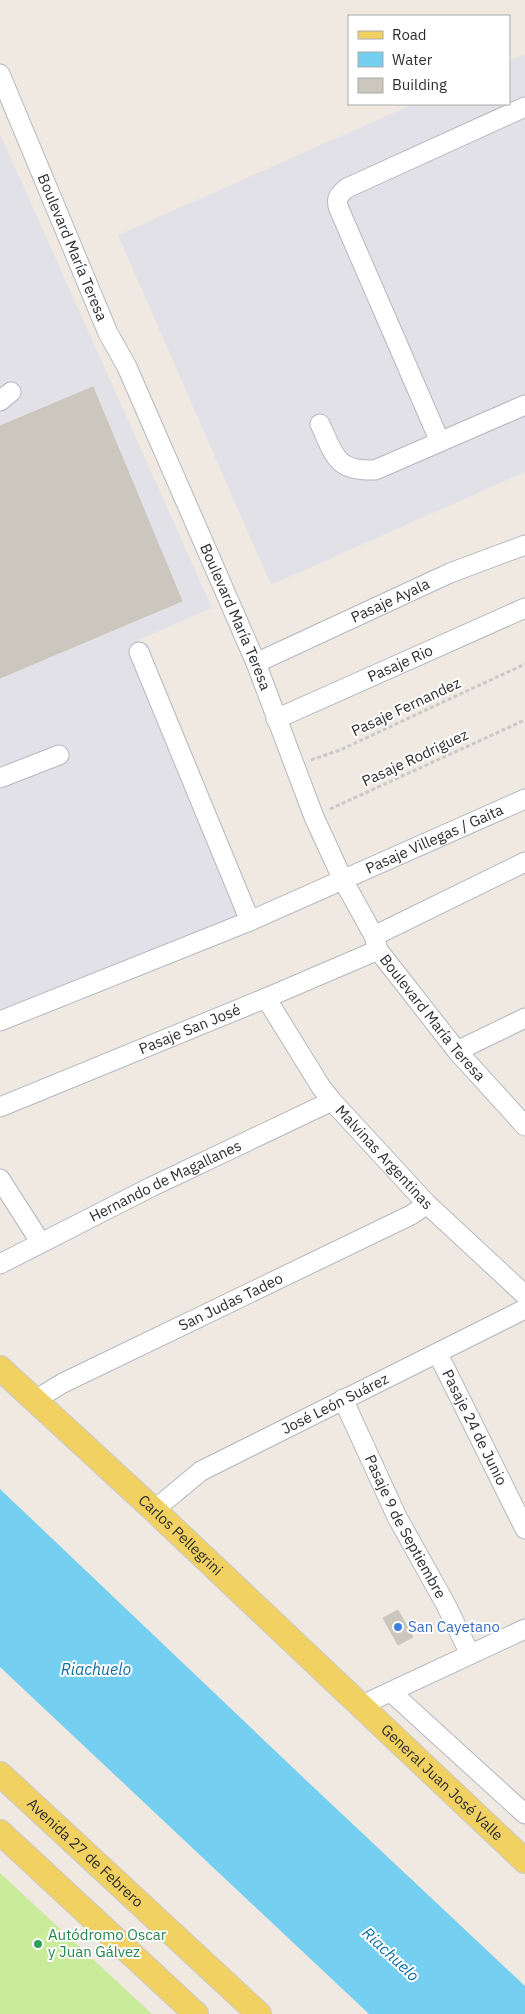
<svg xmlns="http://www.w3.org/2000/svg" width="525" height="2014" viewBox="0 0 525 2014" font-family="'IBM Plex Sans',sans-serif">
	<style>
		.industrial { fill: #e3e1e8 }
		.pitch { fill: #c9ec9a }
		.water { fill: #75cff0 }
		.building { fill: #cbc7bf; stroke: #cbc5ba }
		.lines { fill: none; stroke-linecap: round; stroke-linejoin: round }
		.minor-casing { stroke: #b4b7c1; stroke-width: 21 }
		.major-casing { stroke: #c9c9c9; stroke-width: 26 }
		.path { stroke: #c9c9c9; stroke-width: 3; stroke-dasharray: 4 2.5; stroke-linecap: butt }
		.minor { stroke: #fff; stroke-width: 19 }
		.major { stroke: #f2d163; stroke-width: 24 }
		.shop-dot { fill: #3f7fe0; stroke: #fff; stroke-width: 2 }
		.leisure-dot { fill: #2e9e5b; stroke: #fff; stroke-width: 2 }
		.labels { text-anchor: middle; stroke-width: 4; stroke-linejoin: round; paint-order: stroke }
		.street-label { font-size: 15px; fill: #2e2e2e; stroke: #fff }
		.shop-label { font-size: 15px; fill: #366cbe; stroke: #fff; text-anchor: start }
		.leisure-label { font-size: 15px; fill: #27864d; stroke: #fff; text-anchor: start }
		.water-label { font-size: 16px; font-style: italic; fill: #0d6fa3; stroke: #fff }
	</style>
	<rect width="100%" height="100%" fill="#efe9e1"/>
	<!-- industrial -->
	<g class="industrial">
		<polygon points="525,54 525,472 271,585 118,235 413,104 509,104 509,61"/>
		<polygon points="0,134 212,608 138,640 252,914 0,1018"/>
	</g>
	<!-- pitch -->
	<polygon class="pitch" points="0,1873 152,2014 0,2014"/>
	<!-- water -->
	<polygon class="water" points="0,1489 309,1783 525,1986 525,2014 369,2014 0,1667"/>
	<!-- building -->
	<g class="building">
		<polygon points="93,387 182,601 0,678 0,426"/>
		<polygon points="398,1610 413,1637 398,1645 383,1618"/>
	</g>
	<g class="lines">
		<defs>
			<g id="minor">
				<path id="s1" d="M0 74 108 333 127 367 256 663 314 817 343 880 374 936 378 950 457 1051 525 1126"/>
				<polyline points="0,401 11,392"/>
				<path d="M320 424C335 456 335 471 375 470L525 405"/>
				<path d="M440 442 339 209C335 198 339 195 347 188L525 107"/>
				<polyline points="139,652 250,921"/>
				<path id="s2" d="M256 663 450 573 525 545"/>
				<path id="s3" d="M276 719 525 608"/>
				<polyline points="0,778 59,755"/>
				<polyline points="374,936 525,862"/>
				<path id="s4" d="M266 998 321 1087 332 1101 427 1204 525 1295"/>
				<path id="s5" d="M0 1021 250 921 525 799"/>
				<polyline points="457,1051 525,1018"/>
				<path id="s6" d="M0 1107 266 998 378 950"/>
				<polyline points="0,1179 41,1243"/>
				<path id="s7" d="M0 1264 151 1187 332 1101"/>
				<path id="s8" d="M438 1354 525 1529"/>
				<path id="s9" d="M343 1399 397 1517 445 1603 470 1654"/>
				<path id="s10" d="M35 1400 63 1383 411 1215 427 1204"/>
				<path id="s11" d="M154 1510 201 1471 525 1309"/>
				<polyline points="391,1692 525,1814"/>
				<polyline points="360,1706 525,1629"/>
			</g>
			<g id="major">
				<path id="s12" d="M0 1368 154 1510 525 1861"/>
				<path id="s13" d="M0 1774 259 2014"/>
				<polyline points="0,1832 196,2014"/>
			</g>
		</defs>
		<!-- minor casing -->
		<use href="#minor" class="minor-casing"/>
		<!-- major casing -->
		<use href="#major" class="major-casing"/>
		<!-- path -->
		<g class="path">
			<polyline points="311,760 340,750 525,664"/>
			<polyline points="330,809 525,720"/>
		</g>
		<!-- minor -->
		<use href="#minor" class="minor"/>
		<!-- major -->
		<use href="#major" class="major"/>
	</g>
	<!-- markers -->
	<circle class="shop-dot" cx="398" cy="1627" r="5"/>
	<circle class="leisure-dot" cx="38" cy="1944" r="5"/>
	<g class="labels">
		<!-- street labels -->
		<g class="street-label">
			<text dy="5" stroke="none"><textPath href="#s1" startOffset="188">Boulevard María Teresa</textPath></text>
			<text dy="5" stroke="none"><textPath href="#s2" startOffset="148">Pasaje Ayala</textPath></text>
			<text dy="5" stroke="none"><textPath href="#s1" startOffset="592">Boulevard María Teresa</textPath></text>
			<text dy="5" stroke="none"><textPath href="#s3" startOffset="136">Pasaje Rio</textPath></text>
			<text transform="translate(406 707) rotate(-25)" y="5">Pasaje Fernandez</text>
			<text transform="translate(415 758) rotate(-25)" y="5">Pasaje Rodriguez</text>
			<text dy="5" stroke="none"><textPath href="#s5" startOffset="471">Pasaje Villegas / Gaita</textPath></text>
			<text dy="5" stroke="none"><textPath href="#s1" startOffset="1042">Boulevard María Teresa</textPath></text>
			<text dy="5" stroke="none"><textPath href="#s6" startOffset="205">Pasaje San José</textPath></text>
			<text dy="5" stroke="none"><textPath href="#s4" startOffset="199">Malvinas Argentinas</textPath></text>
			<text dy="5" stroke="none"><textPath href="#s7" startOffset="185">Hernando de Magallanes</textPath></text>
			<text dy="5" stroke="none"><textPath href="#s10" startOffset="219">San Judas Tadeo</textPath></text>
			<text dy="5" stroke="none"><textPath href="#s11" startOffset="211">José León Suárez</textPath></text>
			<text dy="5" stroke="none"><textPath href="#s8" startOffset="82">Pasaje 24 de Junio</textPath></text>
			<text dy="5" stroke="none"><textPath href="#s9" startOffset="142">Pasaje 9 de Septiembre</textPath></text>
			<text dy="5" stroke="none"><textPath href="#s12" startOffset="246">Carlos Pellegrini</textPath></text>
			<text dy="5" stroke="none"><textPath href="#s12" startOffset="606">General Juan José Valle</textPath></text>
			<text dy="5" stroke="none"><textPath href="#s13" startOffset="116">Avenida 27 de Febrero</textPath></text>
		</g>
		<!-- shop labels -->
		<g class="shop-label">
			<text x="408" y="1632">San Cayetano</text>
		</g>
		<!-- leisure labels -->
		<g class="leisure-label">
			<text x="48" y="1940">Autódromo Oscar<tspan x="48" dy="17">y Juan Gálvez</tspan></text>
		</g>
		<!-- water labels -->
		<g class="water-label">
			<text x="96" y="1675">Riachuelo</text>
			<text transform="translate(391 1954) rotate(43)" y="6">Riachuelo</text>
		</g>
	</g>
	<!-- legend -->
	<rect x="348" y="15" width="162" height="90" fill="#ffffff" stroke="#ababab"/>
	<rect x="358" y="31" width="25" height="8" fill="#f2d163" stroke="#ababab"/>
	<text x="392" y="40" font-size="15" fill="#2e2e2e">Road</text>
	<rect x="358" y="52" width="25" height="15" fill="#75cff0" stroke="#ababab"/>
	<text x="392" y="65" font-size="15" fill="#2e2e2e">Water</text>
	<rect x="358" y="78" width="25" height="15" fill="#cbc7bf" stroke="#ababab"/>
	<text x="392" y="90" font-size="15" fill="#2e2e2e">Building</text>
</svg>
